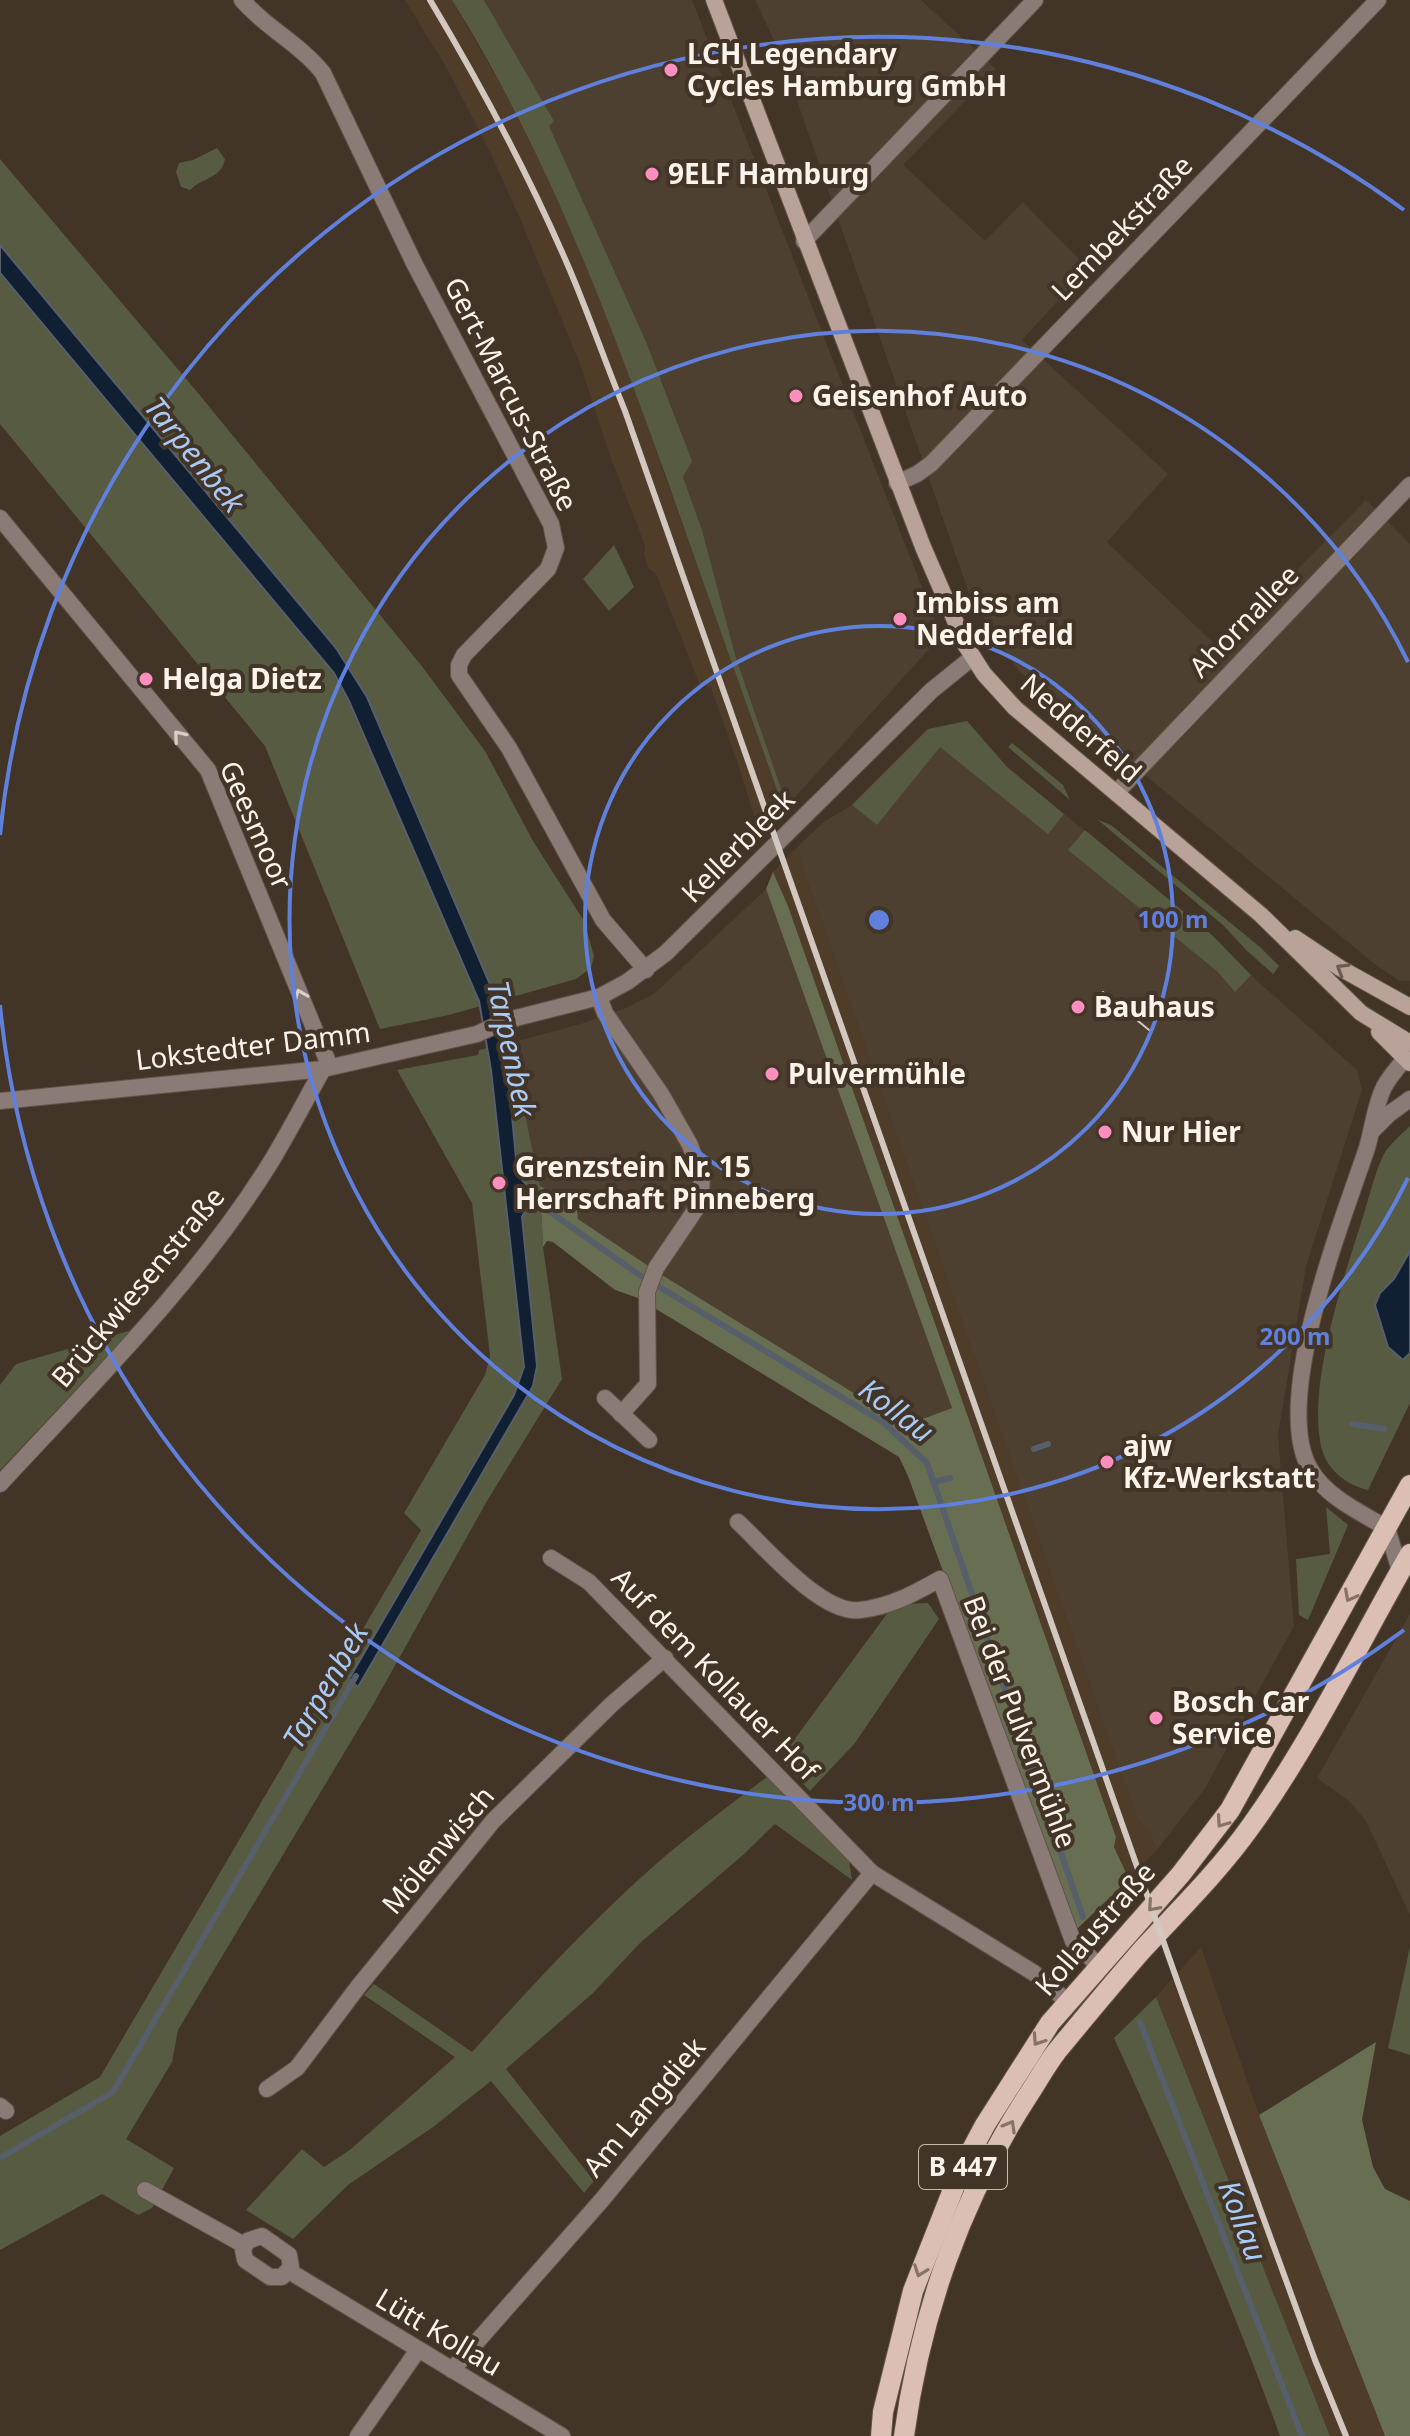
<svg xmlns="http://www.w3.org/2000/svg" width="1410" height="2436" viewBox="0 0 1410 2436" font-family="'Noto Sans',sans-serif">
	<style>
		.commercial { fill: #4d4031 }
		.built { fill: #4f3c29 }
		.green { fill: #565b41 }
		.forest { fill: #686e52 }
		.water { fill: #101f32; stroke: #575f6a; stroke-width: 2 }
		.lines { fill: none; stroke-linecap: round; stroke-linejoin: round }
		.stream { stroke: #575f6a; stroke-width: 6 }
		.minor-casing { stroke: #605346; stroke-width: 18 }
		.secondary-casing { stroke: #605346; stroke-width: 18 }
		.primary-casing { stroke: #605346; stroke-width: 22 }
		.minor { stroke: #8a7b76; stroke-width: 16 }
		.secondary { stroke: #b8a299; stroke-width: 16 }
		.primary { stroke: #dcbfb4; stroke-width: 20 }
		.tram { stroke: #d2c8bf; stroke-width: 2 }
		.rail { stroke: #d2c8bf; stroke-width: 6 }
		.oneway { stroke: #dacfc8 }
		.oneway2 { stroke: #6b5a4e }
		.oneway3 { stroke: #877366 }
		.ring { fill: none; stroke: #6080de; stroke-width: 4 }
		.poi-dot { fill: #fe8ebd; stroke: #423426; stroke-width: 3 }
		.labels { text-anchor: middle; stroke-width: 8; stroke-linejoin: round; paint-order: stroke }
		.shield { fill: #423426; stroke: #c4bab0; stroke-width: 2 }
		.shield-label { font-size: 26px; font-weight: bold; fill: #fcf3eb }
		.poi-label { font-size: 28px; font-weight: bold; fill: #fcf3eb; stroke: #423426; text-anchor: start }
		.street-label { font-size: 28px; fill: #fcf3eb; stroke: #423426 }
		.water-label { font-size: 30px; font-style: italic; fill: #a9caf7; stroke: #423426 }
		.centre { fill: #6080de; stroke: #423426; stroke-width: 4 }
		.ring-label { font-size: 24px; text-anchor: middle; font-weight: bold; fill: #6080de; stroke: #423426; stroke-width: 8; stroke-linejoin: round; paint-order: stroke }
	</style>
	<rect width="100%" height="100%" fill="#423426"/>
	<!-- commercial -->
	<g class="commercial">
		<polygon points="484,0 692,0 941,636 787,806 736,658 702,530 683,477 691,461 677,421 647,344 548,125 554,121"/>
		<polygon points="755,0 921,0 996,69 903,165 985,241 1023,202 1088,268 1022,340 1168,474 1107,542 1219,648 1366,500 1410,544 1410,981 1400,981 1377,966 1019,671 970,596 781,55"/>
		<polygon points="967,721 1007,767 1213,936 1234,960 1357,1070 1362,1090 1306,1266 1278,1435 1294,1626 1204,1790 1156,1851 1149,1832 1137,1819 804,872 797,847 825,821 852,805 928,729"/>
		<polygon points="766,889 952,1408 906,1425 662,1275 578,1219 577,1209 540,1186 512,1052 514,1042 584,1023 626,1008 654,994"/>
		<polygon points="1410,1614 1410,1915 1366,1821 1348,1800 1317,1778"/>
	</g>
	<!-- built -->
	<g class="built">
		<polygon points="405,0 452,0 518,115 566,215 611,324 784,810 760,836 741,773 711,688 699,683 656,574 648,568 644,554 645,545 610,456 580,364 521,221 490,152 449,72"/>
		<polygon points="797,847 804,872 1137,1819 1149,1832 1156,1851 1129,1879 1114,1846 1116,1836 788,906 773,872"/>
		<polygon points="1201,1947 1259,2115 1385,2436 1330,2436 1156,1997"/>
	</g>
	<!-- green -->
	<g class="green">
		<path d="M452 0H484L554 121 549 126 647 344 692 461 683 477 702 530 736 658 787 806 784 810C746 702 707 594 669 485 609 318 547 152 452 0Z"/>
		<path d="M217 148 225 159C222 178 202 178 190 190L181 187 176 172 179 163 193 160Z"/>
		<polygon points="0,159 193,387 421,665 485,751 533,841 584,921 594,956 591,968 576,979 449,1015 380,1029 265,746 0,424"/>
		<polygon points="614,545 634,587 609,611 583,579"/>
		<polygon points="967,721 1007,767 1064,814 1048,834 940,747 877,825 852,805 928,729"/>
		<polygon points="1012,743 1063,785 1070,800 1008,747"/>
		<polygon points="1098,820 1111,825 1260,947 1279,966 1273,974 1246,950 1224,926"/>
		<polygon points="1085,830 1213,936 1251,975 1235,992 1218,972 1068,850"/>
		<polygon points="514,1042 512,1052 540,1186 543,1247 562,1379 487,1501 374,1703 178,2030 172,2062 126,2139 174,2168 152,2208 138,2215 102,2194 0,2250 0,2136 100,2077 421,1530 404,1513 485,1375 490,1356 472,1203 397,1070 478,1055 479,1050"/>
		<path d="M1410 1126V1403L1368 1490C1346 1485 1326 1469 1321 1446 1308 1385 1342 1282 1361 1223 1368 1202 1373 1178 1382 1158 1387 1146 1401 1135 1410 1126Z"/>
		<polygon points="132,1330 0,1470 0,1385 16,1364"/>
		<polygon points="1326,1507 1348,1525 1308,1620 1299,1615 1296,1559 1330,1554"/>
		<polygon points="928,1603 939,1619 855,1743 810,1791 780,1759 889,1611 909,1604"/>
		<path d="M768 1776 849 1861 852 1880 775 1824 743 1855 640 1943 593 1993 506 2069 594 2181 584 2193 491 2081 433 2127 348 2185 293 2239 246 2210 302 2149 324 2167 351 2149 455 2057 364 1995 374 1984 472 2052C531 1987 590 1922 656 1864 692 1833 730 1805 768 1776Z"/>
		<polygon points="1410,1947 1410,2055 1388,2048"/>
		<path d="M1156 1997 1330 2436H1280C1231 2301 1174 2169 1114 2038Z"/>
	</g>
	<!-- forest -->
	<g class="forest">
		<polygon points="773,872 788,906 1116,1837 1114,1847 1129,1879 1075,1931 908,1476 899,1457 638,1298 615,1290 553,1242 547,1241 543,1247 540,1186 577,1209 578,1219 662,1275 906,1425 952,1408 766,889"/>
		<polygon points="1376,2042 1362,2120 1373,2167 1385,2189 1410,2201 1410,2436 1385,2436 1259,2115"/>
	</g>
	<!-- water -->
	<g class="water">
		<polygon points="0,245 336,648 367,697 495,996 506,1051 517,1169 522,1180 534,1193 522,1217 537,1366 533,1386 358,1687 349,1679 514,1395 524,1367 491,1070 479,1001 349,701 334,673 0,273"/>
		<polygon points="1410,1251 1410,1353 1403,1360 1388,1347 1375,1305 1380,1293 1394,1279"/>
	</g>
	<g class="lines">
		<!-- stream -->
		<g class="stream">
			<polyline points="526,1195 638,1274 883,1422 927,1463 1083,1917"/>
			<polyline points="1352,1424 1384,1429"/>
			<polyline points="1034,1449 1048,1444"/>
			<polyline points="934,1482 950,1478"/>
			<polyline points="1140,2022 1302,2436"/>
			<polyline points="0,2158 113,2092 356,1676"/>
		</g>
		<defs>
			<g id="minor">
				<path d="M242 0C266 28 300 44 323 73L414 263 551 524 556 548 548 569 464 655 459 665V675L509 748 603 920 646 970"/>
				<polyline points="804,241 1035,0"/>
				<polyline points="897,483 917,474 931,464 1378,0"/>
				<polyline points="0,518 208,770 330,1067"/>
				<polyline points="1116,793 1410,485"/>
				<polyline points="599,997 605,1013 661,1094 690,1145 702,1178 700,1203 656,1268 647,1292 648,1384 621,1414"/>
				<polyline points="0,1101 323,1069 477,1034 508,1020 599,997 627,982 666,953 931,691 973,657"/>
				<polyline points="1373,1130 1389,1114 1410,1099"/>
				<polyline points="605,1398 649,1440"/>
				<path d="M0 1484C94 1382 195 1283 269 1165 288 1134 305 1101 323 1069"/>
				<path d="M738 1522C765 1547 822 1615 860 1610 890 1607 915 1593 940 1579L1073 1941 1099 1966"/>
				<polyline points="551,1558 589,1582 872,1873 1034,1973 1068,2002"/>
				<path d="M1400 1571 1387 1528C1361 1513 1325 1496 1310 1469 1271 1401 1342 1222 1366 1151 1373 1130 1374 1107 1384 1087 1391 1074 1401 1064 1410 1053"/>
				<polyline points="267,2089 297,2068 358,1987 493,1821 612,1704 665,1658"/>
				<polyline points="0,2106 6,2111"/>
				<polyline points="145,2190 244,2245"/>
				<polygon points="262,2236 289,2255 291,2267 282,2277 270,2277 245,2260 243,2250 247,2241"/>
				<polyline points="289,2271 562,2436"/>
				<polyline points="452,2370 601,2201 872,1873"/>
				<polyline points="358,2436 418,2350"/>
			</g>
			<g id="secondary">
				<polyline points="714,0 923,547 966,646 984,674 1015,708 1261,915 1361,1013 1410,1043"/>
				<polyline points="1295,938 1340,968 1410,1007"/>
				<polyline points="1379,1032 1410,1063"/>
			</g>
			<g id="primary">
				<polyline points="881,2436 883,2412 913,2291 960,2172 985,2125 1050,2023 1181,1874 1230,1810 1410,1485"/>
				<path d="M904 2436C920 2316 961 2199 1027 2097 1037 2082 1046 2065 1057 2051 1085 2017 1114 1982 1143 1949 1180 1909 1219 1871 1251 1826 1312 1741 1358 1645 1410 1554"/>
			</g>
		</defs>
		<!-- minor casing -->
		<use href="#minor" class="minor-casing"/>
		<!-- secondary casing -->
		<use href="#secondary" class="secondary-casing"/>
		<!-- primary casing -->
		<use href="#primary" class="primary-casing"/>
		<!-- minor -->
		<use href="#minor" class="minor"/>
		<!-- secondary -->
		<use href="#secondary" class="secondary"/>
		<!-- primary -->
		<use href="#primary" class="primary"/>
		<!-- tram -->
		<polyline class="tram" points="1103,992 1149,1030"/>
		<!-- rail -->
		<path class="rail" d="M430 0C482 87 529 175 569 268 589 315 606 364 625 411L1178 1983 1315 2360 1346 2436"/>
	</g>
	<!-- one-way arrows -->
	<defs><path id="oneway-chevron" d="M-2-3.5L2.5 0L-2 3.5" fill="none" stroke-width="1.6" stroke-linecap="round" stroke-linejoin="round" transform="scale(2)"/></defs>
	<g class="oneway">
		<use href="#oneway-chevron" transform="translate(179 736) rotate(-130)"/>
		<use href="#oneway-chevron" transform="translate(300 995) rotate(-112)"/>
	</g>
	<use class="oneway2" href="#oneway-chevron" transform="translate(1342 969) rotate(-149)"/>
	<g class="oneway3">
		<use href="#oneway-chevron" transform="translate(1350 1596) rotate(118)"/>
		<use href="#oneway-chevron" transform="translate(1222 1822) rotate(125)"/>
		<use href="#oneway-chevron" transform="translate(1153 1906) rotate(131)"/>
		<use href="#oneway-chevron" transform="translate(1038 2040) rotate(124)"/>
		<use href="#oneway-chevron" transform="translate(1010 2126) rotate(-60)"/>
		<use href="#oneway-chevron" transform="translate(920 2271) rotate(110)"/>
	</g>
	<!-- distance rings -->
	<g class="ring">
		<circle cx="879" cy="920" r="294"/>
		<path d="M1408 1178A589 589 0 1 1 1408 662"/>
		<path d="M1404 1630A883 883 0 0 1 0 1005M0 835A883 883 0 0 1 1404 210"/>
	</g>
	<!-- markers -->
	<g class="poi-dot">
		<circle cx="671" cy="70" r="8"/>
		<circle cx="652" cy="174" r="8"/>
		<circle cx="796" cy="396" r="8"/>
		<circle cx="900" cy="619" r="8"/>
		<circle cx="146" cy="679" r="8"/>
		<circle cx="1078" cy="1007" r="8"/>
		<circle cx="772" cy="1074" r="8"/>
		<circle cx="1105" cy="1132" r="8"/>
		<circle cx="499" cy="1183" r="8"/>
		<circle cx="1107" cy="1462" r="8"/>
		<circle cx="1156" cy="1718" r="8"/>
	</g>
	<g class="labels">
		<!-- shield labels -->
		<rect class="shield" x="919" y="2145" width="88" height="44" rx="6"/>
		<g class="shield-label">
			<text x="963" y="2176">B 447</text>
		</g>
		<!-- poi labels -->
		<g class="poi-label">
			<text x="687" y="64">LCH Legendary<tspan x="687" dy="32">Cycles Hamburg GmbH</tspan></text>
			<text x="668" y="184">9ELF Hamburg</text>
			<text x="812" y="406">Geisenhof Auto</text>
			<text x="916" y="613">Imbiss am<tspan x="916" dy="32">Nedderfeld</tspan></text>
			<text x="162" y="689">Helga Dietz</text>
			<text x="1094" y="1017">Bauhaus</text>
			<text x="788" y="1084">Pulvermühle</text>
			<text x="1121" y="1142">Nur Hier</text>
			<text x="515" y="1177">Grenzstein Nr. 15<tspan x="515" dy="32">Herrschaft Pinneberg</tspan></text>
			<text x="1123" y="1456">ajw<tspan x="1123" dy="32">Kfz-Werkstatt</tspan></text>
			<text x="1172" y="1712">Bosch Car<tspan x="1172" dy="32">Service</tspan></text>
		</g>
		<!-- street labels -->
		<g class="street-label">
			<text transform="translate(1122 228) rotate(-46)" y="10">Lembekstraße</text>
			<text transform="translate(511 394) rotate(63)" y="10">Gert-Marcus-Straße</text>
			<text transform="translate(1244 621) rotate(-46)" y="10">Ahornallee</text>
			<text transform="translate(1081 728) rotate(41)" y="10">Nedderfeld</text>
			<text transform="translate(256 825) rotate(66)" y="10">Geesmoor</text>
			<text transform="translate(738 846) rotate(-45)" y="10">Kellerbleek</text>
			<text transform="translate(253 1046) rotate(-7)" y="10">Lokstedter Damm</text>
			<text transform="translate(138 1287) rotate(-50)" y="10">Brückwiesenstraße</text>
			<text transform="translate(715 1674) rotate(46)" y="10">Auf dem Kollauer Hof</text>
			<text transform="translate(1020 1722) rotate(69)" y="10">Bei der Pulvermühle</text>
			<text transform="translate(438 1850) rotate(-50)" y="10">Mölenwisch</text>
			<text transform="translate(1095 1929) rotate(-49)" y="10">Kollaustraße</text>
			<text transform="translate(644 2107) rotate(-50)" y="10">Am Langdiek</text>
			<text transform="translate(439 2332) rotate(31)" y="10">Lütt Kollau</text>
		</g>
		<!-- water labels -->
		<g class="water-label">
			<text transform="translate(194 455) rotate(51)" y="10">Tarpenbek</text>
			<text transform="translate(511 1049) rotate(78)" y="10">Tarpenbek</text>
			<text transform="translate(896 1411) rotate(37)" y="10">Kollau</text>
			<text transform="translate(326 1686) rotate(-60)" y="10">Tarpenbek</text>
			<text transform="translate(1242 2221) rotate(69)" y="10">Kollau</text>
		</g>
	</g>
	<circle cx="879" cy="920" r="12" class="centre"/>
	<g class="ring-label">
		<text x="1173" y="928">100 m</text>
		<text x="1295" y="1345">200 m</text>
		<text x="879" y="1811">300 m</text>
	</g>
</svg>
